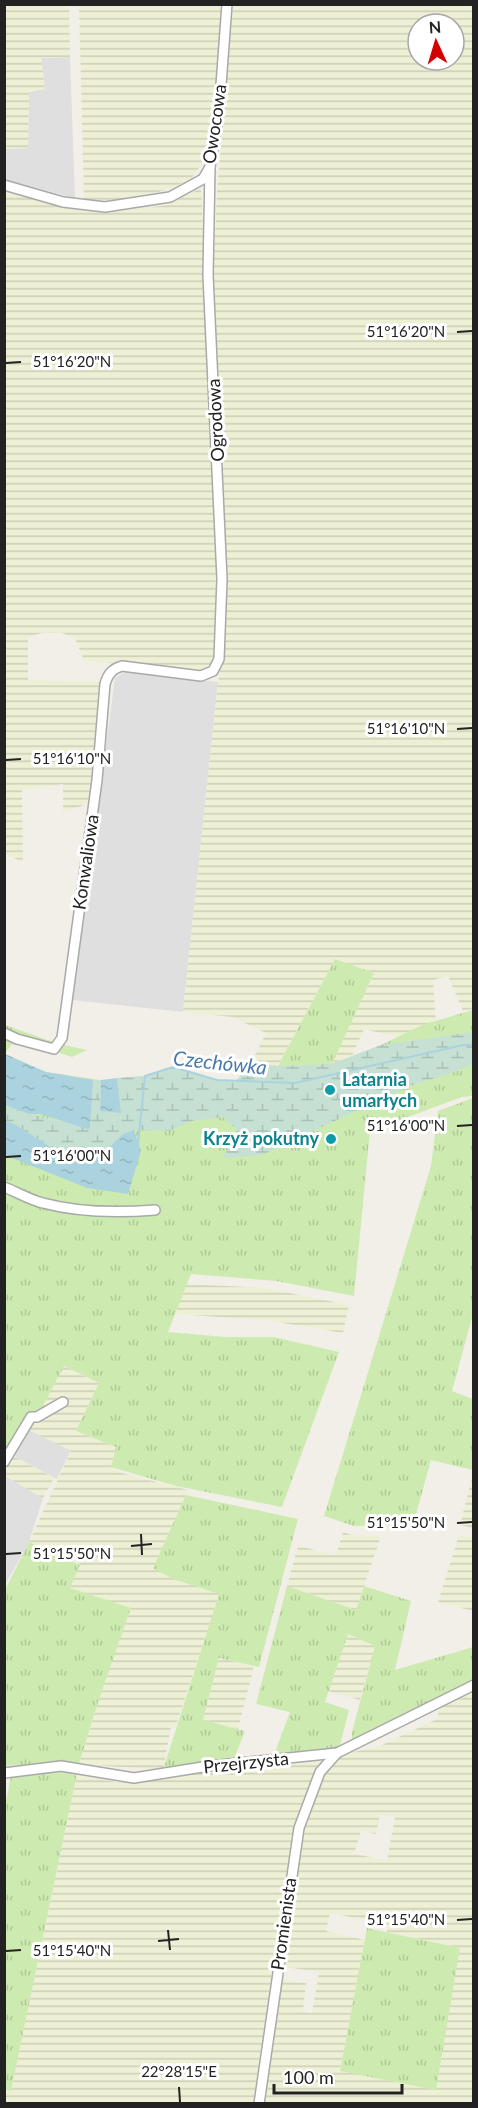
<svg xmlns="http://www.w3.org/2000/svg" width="478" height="2108" viewBox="0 0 478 2108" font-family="Lato,sans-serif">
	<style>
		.residential { fill: #e0dfdf }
		.farmland { fill: url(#farmland-rules); fill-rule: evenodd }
		.grass { fill: url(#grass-tufts) }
		.wetland { fill: url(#wetland-marsh) }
		.water { fill: url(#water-ripples) }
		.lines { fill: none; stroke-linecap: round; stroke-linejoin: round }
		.stream { stroke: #aad3df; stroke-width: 2 }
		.street-casing { stroke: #a9a9a9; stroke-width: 12 }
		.street { stroke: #fff; stroke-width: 9 }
		.ticks { fill: none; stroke: #222; stroke-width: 2 }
		.culture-dot { fill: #0f9aa8; stroke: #fff; stroke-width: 2 }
		.labels { text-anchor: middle; stroke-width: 6; stroke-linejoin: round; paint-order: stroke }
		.street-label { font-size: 18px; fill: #222; stroke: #fff }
		.culture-label { font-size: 18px; font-weight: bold; fill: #0d838f; stroke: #fff; text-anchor: start }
		.water-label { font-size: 20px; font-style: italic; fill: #4a7aab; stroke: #fff }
		.ticks-label { font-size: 15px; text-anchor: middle; fill: #222; stroke: #fff; stroke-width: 6; stroke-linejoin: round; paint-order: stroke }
	</style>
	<defs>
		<pattern id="farmland-rules" width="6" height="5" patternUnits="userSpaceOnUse" patternTransform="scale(1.5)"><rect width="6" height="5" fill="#eef0d5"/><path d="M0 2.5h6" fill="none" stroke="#ccceb7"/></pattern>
		<pattern id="grass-tufts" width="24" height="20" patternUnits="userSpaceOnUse" patternTransform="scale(1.5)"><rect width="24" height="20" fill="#cdebb0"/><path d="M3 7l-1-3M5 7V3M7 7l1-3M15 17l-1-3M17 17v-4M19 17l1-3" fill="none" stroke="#b0c997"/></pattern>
		<pattern id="wetland-marsh" width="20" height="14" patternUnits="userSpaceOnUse" patternTransform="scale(1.5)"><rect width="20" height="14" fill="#c6e0d4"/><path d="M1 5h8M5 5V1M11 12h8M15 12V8" fill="none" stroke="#aac0b6"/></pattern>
		<pattern id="water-ripples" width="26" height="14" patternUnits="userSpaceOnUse" patternTransform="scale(1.5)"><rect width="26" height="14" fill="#aad3df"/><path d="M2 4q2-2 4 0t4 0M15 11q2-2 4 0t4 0" fill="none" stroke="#92b5bf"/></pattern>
	</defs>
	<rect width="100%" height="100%" fill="#f2efe9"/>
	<!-- residential -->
	<g class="residential">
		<polygon points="70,57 75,198 5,180 4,149 28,148 29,92 45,88 41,58"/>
		<polygon points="125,672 218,682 183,1012 72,1000 115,678"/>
		<polygon points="29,1430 71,1450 57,1479 12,1455"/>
		<polygon points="5,1476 43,1498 29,1542 5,1585"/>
	</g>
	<!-- farmland -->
	<g class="farmland">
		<polygon points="4,5 69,5 70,57 41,58 45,89 29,92 28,148 5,149"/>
		<polygon points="79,5 221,5 212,134 207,157 191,179 169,189 140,197 114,200 84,201"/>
		<path d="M233 5H469L474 8 473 1009 463 1011 448 976 433 980 436 1021 397 1037 364 1029 352 1056 331 1064 374 973 335 959 278 1066 251 1063 266 1033 232 1017 183 1012 218 682 223 656 220 586 224 517 221 408 213 282 217 191ZM418 24H454V60H418Z"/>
		<polygon points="201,188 216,534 215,666 205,671 84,661 75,638 62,633 42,633 28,637 28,680 102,682 92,779 87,804 63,813 63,784 22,790 23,862 5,854 5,193 79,204 102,213 167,205"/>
		<polygon points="187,1284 265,1288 349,1305 343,1333 265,1320 175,1314"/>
		<polygon points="64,1366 99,1383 76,1431 116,1447 111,1467 118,1469 118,1472 188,1490 186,1495 173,1579 220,1593 175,1728 171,1727 163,1770 79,1764 98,1702 70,1588 80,1564 29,1542 71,1451 29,1430"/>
		<polygon points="12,1455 54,1478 43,1498 5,1476 4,1467"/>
		<polygon points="473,1474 473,1528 460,1525"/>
		<polygon points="343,1532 352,1535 381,1536 356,1610 287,1586 298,1546 336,1555"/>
		<polygon points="459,1535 473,1538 473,1611 438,1602"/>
		<polygon points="348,1634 375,1646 360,1700 328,1691"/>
		<polygon points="219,1658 254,1666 238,1729 203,1720"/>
		<path d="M473 1690V2103H263L280 1979 306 1983 303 2011 312 2013 319 1972 273 1965 253 2103H5L4 2090 11 2091 77 1773 115 1782H132L211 1771 318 1760 380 1746 437 1719 440 1706ZM380 1815 395 1817 387 1860 354 1854 361 1831 376 1834ZM330 1913 387 1924V1932L460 1948 340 2071 365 1940 326 1931Z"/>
	</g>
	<!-- grass -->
	<g class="grass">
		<polygon points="335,959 374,973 332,1064 381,1045 422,1025 473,1010 473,1096 462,1097 370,1131 354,1296 276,1281 191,1274 168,1332 226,1337 274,1337 339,1352 282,1507 176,1486 111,1467 116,1447 76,1431 99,1383 64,1366 37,1417 5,1467 5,1054 46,1072 101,1080 100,1111 120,1113 117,1078 145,1076 173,1067 217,1080 236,1081 251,1063 278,1066"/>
		<polygon points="5,1025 59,1044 87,1050 72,1057 41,1047 12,1044 5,1053"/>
		<polygon points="473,1098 473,1314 452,1391 473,1399 473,1470 431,1460 413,1525 354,1526 324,1516 431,1166 438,1111"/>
		<polygon points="186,1495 298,1519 259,1667 219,1658 203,1720 245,1731 234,1759 163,1770 219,1594 173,1579 153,1568"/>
		<polygon points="29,1542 80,1565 70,1588 131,1608 98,1702 79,1764 61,1762 5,1766 4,1592"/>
		<polygon points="287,1586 356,1610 364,1586 411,1601 395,1670 473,1647 473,1681 352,1740 352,1732 375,1646 348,1634 325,1702 349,1710 340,1745 334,1751 274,1755 290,1712 256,1704"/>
		<polygon points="63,1770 77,1773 11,2091 5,2090 5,1805 11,1776"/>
		<polygon points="367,1928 460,1948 436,2090 340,2071"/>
	</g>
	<!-- wetland -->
	<polygon class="wetland" points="473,1032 473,1063 458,1071 407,1087 262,1155 222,1158 238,1131 223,1117 191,1121 170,1131 134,1130 123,1134 100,1156 82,1162 70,1159 14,1124 5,1121 4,1105 29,1114 90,1128 93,1080 101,1080 100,1111 121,1112 117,1078 145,1076 173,1067 217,1080 236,1081 251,1063 278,1066 331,1064 381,1045"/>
	<!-- water -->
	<g class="water">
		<polygon points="5,1054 46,1072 93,1080 90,1128 87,1129 40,1114 29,1114 5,1105"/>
		<polygon points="117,1078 121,1113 100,1111 101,1080"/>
		<polygon points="5,1121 14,1124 70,1159 82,1162 100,1156 123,1134 134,1130 141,1151 128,1194 87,1188 5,1155"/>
	</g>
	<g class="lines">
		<!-- stream -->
		<polyline class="stream" points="138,1144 145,1076 173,1067 217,1080 295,1083 463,1045 474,1045"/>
		<defs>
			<g id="street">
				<polyline points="4,185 63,202 105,207 170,197 203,179 210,167 219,112 227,4"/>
				<path d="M4 1033 17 1039 54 1049 62 1038 97 780 105 684C108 674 112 669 122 666L201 676 213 671 219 659 222 579 208 275 210 167"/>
				<path d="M4 1187C17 1192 30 1200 43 1203 80 1213 117 1213 155 1210"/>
				<polyline points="4,1462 31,1417 37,1417 63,1402"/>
				<polyline points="4,1773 61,1766 134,1778 209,1766 337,1753 474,1685"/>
				<polyline points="259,2104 299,1828 320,1772 337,1753"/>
			</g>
		</defs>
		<!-- street casing -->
		<use href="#street" class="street-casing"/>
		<!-- street -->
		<use href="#street" class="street"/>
	</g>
	<!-- ticks -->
	<path class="ticks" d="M457 332 472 331M6 363 21 362M457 729 472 728M6 760 21 759M457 1126 472 1125M6 1157 21 1156M457 1523 472 1522M141 1534 142 1555M131 1546 152 1544M6 1554 21 1553M457 1920 472 1919M168 1930 170 1950M158 1941 179 1939M6 1951 21 1950M179 2087 180 2102"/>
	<!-- markers -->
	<g class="culture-dot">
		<circle cx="330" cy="1090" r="6"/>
		<circle cx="331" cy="1139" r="6"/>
	</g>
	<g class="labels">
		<!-- street labels -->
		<g class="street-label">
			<text transform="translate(215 124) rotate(-82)" y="6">Owocowa</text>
			<text transform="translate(216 420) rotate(-93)" y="6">Ogrodowa</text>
			<text transform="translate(86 862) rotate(-82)" y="6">Konwaliowa</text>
			<text transform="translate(246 1763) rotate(-6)" y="6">Przejrzysta</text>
			<text transform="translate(284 1924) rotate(-82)" y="6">Promienista</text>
		</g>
		<!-- culture labels -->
		<g class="culture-label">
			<text x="342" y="1086">Latarnia<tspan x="342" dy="21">umarłych</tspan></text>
			<text x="319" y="1145" text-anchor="end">Krzyż pokutny</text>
		</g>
		<!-- water labels -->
		<g class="water-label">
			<text transform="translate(220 1063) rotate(6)" y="7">Czechówka</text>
		</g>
	</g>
	<g class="ticks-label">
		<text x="406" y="337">51°16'20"N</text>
		<text x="72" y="367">51°16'20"N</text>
		<text x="406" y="734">51°16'10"N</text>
		<text x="72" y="764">51°16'10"N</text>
		<text x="406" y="1131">51°16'00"N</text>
		<text x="72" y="1161">51°16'00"N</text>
		<text x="406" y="1528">51°15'50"N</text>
		<text x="72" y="1559">51°15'50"N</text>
		<text x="406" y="1925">51°15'40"N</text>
		<text x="72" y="1956">51°15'40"N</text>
		<text x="179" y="2077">22°28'15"E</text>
	</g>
	<!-- border -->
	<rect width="478" height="2108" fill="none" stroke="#222222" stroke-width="12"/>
	<!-- north arrow -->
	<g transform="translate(436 42) rotate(356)"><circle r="28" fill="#ffffff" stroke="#a7a7a7" stroke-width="1.5"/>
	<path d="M0-4.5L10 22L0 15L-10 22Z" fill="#d40000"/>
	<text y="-9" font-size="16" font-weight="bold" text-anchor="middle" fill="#222222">N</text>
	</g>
	<!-- scale -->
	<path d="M274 2084v9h128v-9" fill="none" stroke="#222222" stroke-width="3"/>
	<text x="283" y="2084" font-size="18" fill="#222222" stroke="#ffffff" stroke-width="4.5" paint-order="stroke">100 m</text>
</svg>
